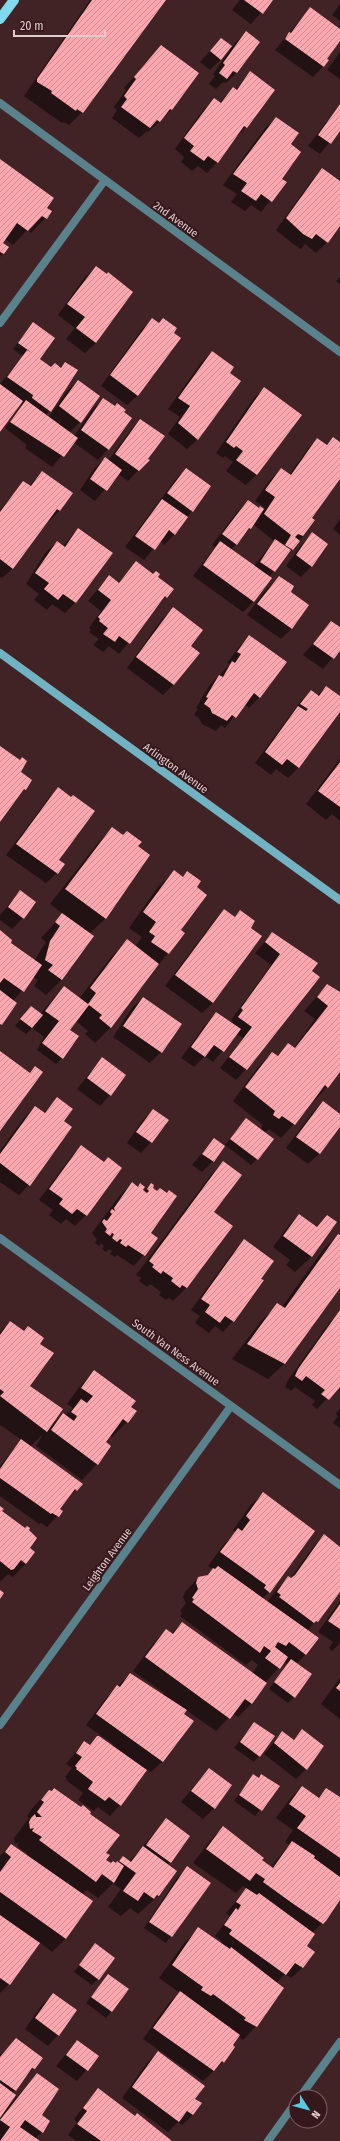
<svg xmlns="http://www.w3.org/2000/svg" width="340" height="2141" viewBox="0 0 340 2141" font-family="'Fira Sans Condensed',sans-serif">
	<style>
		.shadow { fill: #0007; fill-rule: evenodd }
		.building { fill: url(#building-hatch) }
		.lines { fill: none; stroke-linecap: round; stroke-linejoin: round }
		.service { stroke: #5a828c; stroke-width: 8 }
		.minor { stroke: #5a828c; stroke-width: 8 }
		.secondary { stroke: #71b3c3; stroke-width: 8 }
		.primary { stroke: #82d9ed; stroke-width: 10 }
		.labels { text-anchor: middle; stroke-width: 4; stroke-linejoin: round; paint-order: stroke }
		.street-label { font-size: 11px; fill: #e1cccd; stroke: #36181c }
	</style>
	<defs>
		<pattern id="building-hatch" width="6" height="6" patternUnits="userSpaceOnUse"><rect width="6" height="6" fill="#fea7ae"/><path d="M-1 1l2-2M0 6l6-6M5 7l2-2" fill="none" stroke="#d08c92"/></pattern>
	</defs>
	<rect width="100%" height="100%" fill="#412225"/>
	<!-- shadow -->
	<g class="shadow">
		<polygon points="90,0 165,0 82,112 69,125 63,122 62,123 24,96"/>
		<polygon points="240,0 272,0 251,24 232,10"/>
		<polygon points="340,4 340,21 332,15"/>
		<polygon points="310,8 340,30 340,39 326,59 328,61 313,77 275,50"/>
		<polygon points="246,33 259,42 236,73 226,83 223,82 216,89 209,84 215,76 213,74 235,43"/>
		<polygon points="221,39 221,59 210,70 200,62"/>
		<polygon points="162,46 198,73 171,110 148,132 147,131 139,138 112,118 117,110 114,107 126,90 124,88"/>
		<polygon points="340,52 340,79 327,70"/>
		<polygon points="251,72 274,90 246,127 235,138 217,162 207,173 198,166 192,171 181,162 184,157 175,149 203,110 214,100 219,103 233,88 235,90"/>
		<polygon points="340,104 340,130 320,154 308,146"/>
		<polygon points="276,118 289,145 281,179 285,182 261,212 251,205 245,211 231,202 237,194 223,185 265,128"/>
		<polygon points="0,161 51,212 31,233 27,230 13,245 5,239 2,243 8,247 0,257"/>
		<polygon points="322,170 340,183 340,223 327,242 316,253 305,244 301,249 293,244 276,230 312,180"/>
		<polygon points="96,267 96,343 85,353 66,339 75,328 58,315 85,277"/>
		<polygon points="340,277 340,284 336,281"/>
		<polygon points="152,319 158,323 163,319 138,395 127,405 101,386 142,329"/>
		<polygon points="33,324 39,358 51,368 60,368 66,363 77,371 46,415 49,417 67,391 78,381 80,422 69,433 74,436 93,409 104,399 108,449 98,460 73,442 52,467 25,448 27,445 5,428 22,405 20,404 0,430 0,384 23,356 13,349"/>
		<polygon points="212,352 228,374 198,439 187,449 168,434 180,417 168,409 201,363"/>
		<polygon points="264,388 301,415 256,475 246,485 226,471 233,462 225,456 223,458 216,453 254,398"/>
		<polygon points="140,420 148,460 128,481 118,474 95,501 80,490 94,469 105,458 108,461 130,431"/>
		<path d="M333 438 340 443V477L310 518 303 536 269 577 254 601 243 612 193 576 215 547 212 545 237 512 248 502 259 510 261 508 264 510 265 508 255 501 270 480 281 469 289 475 307 450 317 439 326 445ZM253 524 274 541 254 566 231 550Z"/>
		<polygon points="186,469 192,511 175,534 164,545 160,541 144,560 125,547 175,480"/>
		<polygon points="42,472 72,494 59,511 49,521 47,520 13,568 2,578 0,577 0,510 23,482 29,486"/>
		<polygon points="340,519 340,535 333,529"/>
		<polygon points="78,529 112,553 75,603 65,613 52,604 47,610 34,600 39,594 26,584 46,552 57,542 63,546"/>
		<polygon points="313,534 327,545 311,567 301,577 286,566 302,544"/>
		<polygon points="136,562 172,589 119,654 109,646 103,652 93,645 99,639 89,632 91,630 89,628 101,611 88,601 109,576 118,583"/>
		<polygon points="275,581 292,628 281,639 247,615 264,592"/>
		<polygon points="173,609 190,647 174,684 163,695 127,668 162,619"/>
		<polygon points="331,622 340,629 340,649 323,669 303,655"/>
		<polygon points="249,636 260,697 249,708 244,704 225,728 221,725 216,731 202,724 199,718 194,715 198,709 196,708 209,686 230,664 227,663 239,647"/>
		<polygon points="326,687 340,697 340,710 299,767 288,778 276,769 271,775 255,763 300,702 311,691 317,696"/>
		<polygon points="340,759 340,821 332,814 326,820 306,804"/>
		<polygon points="58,789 57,873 46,883 6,855 48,799"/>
		<polygon points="112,829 137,847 106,918 89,934 93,936 61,980 46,995 34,986 38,980 33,977 13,1001 0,1025 0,932 9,943 34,961 46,942 41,938 63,914 50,904 97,844"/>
		<polygon points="174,872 182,878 187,872 196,887 180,930 183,933 111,1027 95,1043 85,1034 88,1031 76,1021 69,1030 62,1058 56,1064 37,1050 44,1037 32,1028 26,1034 15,1026 31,1007 40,1014 64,987 79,999 112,956 127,941 135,947 142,937 129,928 158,887"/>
		<polygon points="20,892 23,918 12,929 0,920 0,915"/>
		<polygon points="224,910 234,918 240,912 213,1003 202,1013 165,986 214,921"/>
		<polygon points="272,934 317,963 246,1069 236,1080 220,1068 243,1038 236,1034 213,1062 205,1056 194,1067 181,1058 206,1024 217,1013 231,1023 233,1021 231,1020 271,965 255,953"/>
		<polygon points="327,985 337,993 340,991 340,1070 327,1087 314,1101 313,1099 294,1124 281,1138 269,1129 264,1133 257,1159 251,1165 225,1145 246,1119 260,1129 263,1125 233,1101 259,1066 272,1053 277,1056 288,1044 294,1048 315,1019 304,1011"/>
		<polygon points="143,998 181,1024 161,1052 150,1063 113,1037 132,1008"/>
		<polygon points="102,1058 110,1095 100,1106 77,1089"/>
		<polygon points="57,1099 63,1122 29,1185 19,1195 0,1182 0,1151 24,1118 35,1107 43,1113"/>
		<polygon points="323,1102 340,1115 340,1126 319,1154 308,1164 286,1148 312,1113"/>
		<polygon points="153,1110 151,1142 141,1153 127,1143 142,1121"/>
		<polygon points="214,1139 213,1161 202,1172 192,1165"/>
		<polygon points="81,1146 104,1163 120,1168 86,1215 75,1226 66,1219 61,1224 49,1215 53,1210 39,1200 71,1157"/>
		<polygon points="223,1163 213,1213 231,1226 186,1288 173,1301 169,1298 166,1300 159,1295 161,1292 150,1284 147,1287 139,1281 141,1278 136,1275 210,1176"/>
		<polygon points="132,1184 143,1192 151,1184 151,1188 157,1192 167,1194 150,1233 157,1238 134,1266 117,1255 115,1257 110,1254 112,1251 109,1249 106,1252 102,1249 104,1246 101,1243 99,1246 95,1243 97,1240 92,1233 121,1194"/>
		<polygon points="299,1215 316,1227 327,1216 335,1223 311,1257 295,1272 286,1265 290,1260 273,1247 289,1225"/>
		<polygon points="338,1235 340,1236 340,1286 284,1364 268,1379 232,1359 262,1320 278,1305 282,1307 323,1250"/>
		<polygon points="244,1241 233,1321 223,1332 215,1326 209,1333 195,1323 200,1316 191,1310 234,1251"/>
		<polygon points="340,1312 340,1385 317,1409 312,1405 315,1401 295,1387 291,1391 285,1387 288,1380 330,1322"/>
		<polygon points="10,1322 39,1344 29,1386 50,1427 63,1414 65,1415 73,1408 67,1404 79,1387 94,1372 130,1407 127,1422 112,1437 110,1435 104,1442 97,1464 82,1480 36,1446 43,1434 30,1447 81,1484 65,1501 59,1509 62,1511 47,1527 41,1523 39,1524 0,1496 0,1466 22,1440 0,1425 0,1332"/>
		<polygon points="340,1408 340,1428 333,1423 338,1416 336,1414"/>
		<polygon points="263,1493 269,1592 262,1599 267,1602 278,1588 289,1578 290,1579 314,1546 325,1535 340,1548 340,1591 307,1631 306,1654 296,1664 294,1697 288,1703 269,1689 288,1664 284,1662 265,1683 251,1704 238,1717 233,1713 216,1731 186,1710 183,1714 192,1721 162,1762 151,1772 146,1769 120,1805 110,1816 98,1807 94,1811 78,1800 83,1793 66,1780 67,1779 65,1777 72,1768 66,1764 84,1742 89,1745 97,1737 112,1746 113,1744 86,1725 107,1697 130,1674 163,1695 164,1693 133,1671 153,1644 166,1630 171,1634 182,1623 252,1674 258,1665 252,1660 246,1665 180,1616 182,1613 180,1611 186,1603 183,1597 185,1592 198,1578 206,1577 213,1569 208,1566 225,1543 236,1532 233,1530 250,1506"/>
		<polygon points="0,1507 1,1511 28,1548 26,1563 13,1577 8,1574 0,1582"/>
		<polygon points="340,1601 340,1643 332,1651 329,1648 333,1642 318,1632"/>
		<polygon points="340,1678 340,1719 321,1704"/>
		<polygon points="254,1723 259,1756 254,1762 234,1748"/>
		<polygon points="302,1731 306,1769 296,1779 264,1754 282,1733 293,1740"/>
		<polygon points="209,1769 230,1785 214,1808 203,1819 181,1802"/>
		<polygon points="262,1775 278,1786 255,1816 234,1801 253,1776 258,1779"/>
		<polygon points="302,1787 317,1798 327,1789 340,1799 340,1898 322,1923 312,1933 305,1946 313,1952 302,1968 291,1978 285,1974 276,1983 256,2026 243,2040 238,2036 223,2062 203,2081 143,2039 169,2003 180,1993 159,1978 185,1942 199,1928 220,1944 222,1941 215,1936 230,1916 226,1913 247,1889 243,1886 236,1893 193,1863 210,1841 223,1827 270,1868 289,1845 285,1842 293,1830 276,1818 289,1800"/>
		<polygon points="49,1791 89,1814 105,1853 105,1860 111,1864 116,1864 123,1857 129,1862 166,1820 170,1862 167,1865 176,1872 158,1896 138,1914 130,1908 121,1916 108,1907 121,1889 113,1883 98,1898 87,1890 82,1894 92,1901 65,1939 52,1952 39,1942 9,1984 0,1993 0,1856 11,1845 26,1855 27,1853 17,1846 19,1842 15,1844 14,1838 29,1818 27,1816 34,1806"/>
		<polygon points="187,1868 209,1883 166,1943 144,1928 177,1878"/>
		<polygon points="95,1945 98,1979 92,1985 74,1972"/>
		<polygon points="108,1975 128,1990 106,2018 86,2003"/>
		<polygon points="53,1995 58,2035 48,2046 25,2029 42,2005"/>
		<polygon points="77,2041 98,2056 77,2081 56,2066"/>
		<polygon points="9,2047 42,2058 12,2093 9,2104 10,2105 37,2074 42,2132 35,2139 38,2141 0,2141 0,2055"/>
		<polygon points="158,2053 194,2099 193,2115 182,2125 178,2122 168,2132 122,2098 147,2063"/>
		<polygon points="98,2089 135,2117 170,2141 76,2141 68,2135 77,2122 74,2119"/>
	</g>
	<!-- building -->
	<g class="building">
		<polygon points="92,0 166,0 83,113 77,109 76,111 51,93 52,91 37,82 37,79"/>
		<polygon points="244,0 273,0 263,14"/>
		<polygon points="310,7 340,29 340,41 327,59 329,60 324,67 285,39 289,32 291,33"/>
		<polygon points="246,31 260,42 237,73 233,71 227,79 219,73 225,65 223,63"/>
		<polygon points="221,38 232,46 221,60 210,51"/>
		<polygon points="161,45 199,73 172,110 170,109 160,122 157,120 150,128 121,107 127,99 124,96 136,79 134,77"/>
		<polygon points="250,71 275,90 247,128 244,126 218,163 208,156 204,161 190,151 194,146 184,138 214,98 221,103 233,87 237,90"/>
		<polygon points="340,104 340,131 331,144 318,135"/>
		<polygon points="276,117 299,133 291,144 301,152 282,179 287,182 272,202 261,194 256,201 241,191 247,183 233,174"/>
		<polygon points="0,159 54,198 47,208 52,211 47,219 42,216 28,231 17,223 3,243 9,247 4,254 0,252"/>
		<polygon points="322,168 340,181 340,226 328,243 316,234 312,239 303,234 286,218"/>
		<polygon points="96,266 107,274 108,272 133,292 96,343 76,328 85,317 67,304"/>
		<polygon points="152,318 159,323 163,318 177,328 174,333 181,338 138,396 110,375"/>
		<polygon points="33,322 55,338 40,359 51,367 55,363 61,368 65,362 78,370 51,412 32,398 33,395 7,377 27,350 32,353 18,343"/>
		<polygon points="212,351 234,367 230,373 241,381 198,440 178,423 190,406 178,398"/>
		<polygon points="78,380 100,396 81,423 59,406"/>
		<polygon points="0,384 23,401 0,432"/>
		<polygon points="264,387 302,415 257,475 236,460 243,451 236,446 234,448 226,442"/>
		<polygon points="103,398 115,406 117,403 126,410 124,412 132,418 109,450 81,430"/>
		<polygon points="26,400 78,438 64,457 10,422"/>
		<polygon points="140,419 165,436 148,459 150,460 139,471 115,454"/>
		<polygon points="333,437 340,442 340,479 312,518 315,520 303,536 298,534 295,537 300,541 293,550 285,545 291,535 264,514 275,497 265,490 281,468 291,475 317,438 327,445"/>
		<polygon points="105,457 122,470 107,491 90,479"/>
		<polygon points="186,468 211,486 193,512 167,493"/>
		<polygon points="42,471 73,493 60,511 57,509 13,569 0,559 0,512 23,481 31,486"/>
		<polygon points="162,499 188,517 175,535 169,530 155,550 135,536"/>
		<polygon points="248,500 259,508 260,506 264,509 251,529 249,528 237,545 222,534"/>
		<polygon points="78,528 113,553 76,603 63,594 58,600 44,589 49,583 35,573 57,541 65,547"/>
		<polygon points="312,532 328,544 312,567 296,555"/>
		<polygon points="275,539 291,550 275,572 260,562"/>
		<polygon points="220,541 272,578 254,602 203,565"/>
		<polygon points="136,561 153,574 156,571 160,574 158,577 174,589 167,598 165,596 130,644 119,636 115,642 103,634 108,628 99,621 100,619 98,617 111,600 98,590 109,575 119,583"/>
		<polygon points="279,576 294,586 291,592 309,605 292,629 257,604"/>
		<polygon points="173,607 203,630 191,646 200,653 174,685 136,657"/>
		<polygon points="331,621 340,627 340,651 334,659 313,644"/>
		<polygon points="249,635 287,662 260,698 254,693 236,718 232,715 227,721 212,713 210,708 204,704 208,698 206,697 219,675 223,677 232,661 235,663 241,654 237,652"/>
		<polygon points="326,686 340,696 340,712 299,768 287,759 282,765 265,752 298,706 306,711 308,709 300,704 311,690 319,696"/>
		<polygon points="0,746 20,760 22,757 27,761 21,772 32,780 26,790 24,789 0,822"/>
		<polygon points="340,762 340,807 318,791"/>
		<polygon points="58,787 71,797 73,795 95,811 59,860 65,864 58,874 16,844"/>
		<polygon points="112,827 123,835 127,831 142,842 138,846 150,855 106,919 65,889"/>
		<polygon points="174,870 183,877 187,871 201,881 197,887 207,895 181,930 185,933 169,954 151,942 155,936 149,932 156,922 143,912"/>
		<polygon points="20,890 36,902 24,919 8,907"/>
		<polygon points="224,909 235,917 240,910 255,921 251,928 262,936 213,1003 175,975"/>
		<polygon points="62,913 94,936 62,980 48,970 53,965 45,960 50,941 60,926 55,922"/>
		<polygon points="0,930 12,940 11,943 42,965 24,992 4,978 0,983"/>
		<polygon points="272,932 318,963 312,971 320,977 247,1070 229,1057 252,1027 238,1017 243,1010 241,1008 280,954 265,942"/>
		<polygon points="127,939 159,964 111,1028 99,1018 102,1015 89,1005 70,1030 79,1036 63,1059 42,1043 59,1021 45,1011 64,986 88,1004 96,993 90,988"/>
		<polygon points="327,984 340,992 340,1072 328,1088 325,1085 295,1125 282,1116 279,1119 273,1115 275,1111 245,1087 272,1052 278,1056 288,1043 295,1048 328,1006 317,997"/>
		<polygon points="0,990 17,1003 2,1025 0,1024"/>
		<polygon points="143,997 182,1024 162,1053 123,1026"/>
		<polygon points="31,1006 43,1015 32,1028 20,1019"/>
		<polygon points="216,1012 241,1029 224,1052 214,1045 205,1057 191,1047"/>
		<polygon points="0,1051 30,1073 35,1066 43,1072 0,1131"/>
		<polygon points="102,1057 126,1075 111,1096 87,1078"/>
		<polygon points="57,1097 73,1109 64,1121 72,1127 30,1186 0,1163 0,1154 35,1106 45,1113"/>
		<polygon points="323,1101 340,1114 340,1127 320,1154 296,1137"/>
		<polygon points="153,1109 169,1120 152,1143 136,1132"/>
		<polygon points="246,1118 274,1139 258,1160 230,1139"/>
		<polygon points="214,1138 225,1146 214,1162 202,1154"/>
		<polygon points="81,1145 104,1162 108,1157 122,1168 87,1216 77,1209 72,1214 59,1204 63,1199 49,1189"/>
		<polygon points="223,1161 242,1175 214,1212 233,1226 187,1288 182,1285 180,1288 171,1281 173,1278 163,1271 161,1274 152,1267 154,1265 149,1261"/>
		<polygon points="132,1182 138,1187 140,1183 145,1187 143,1190 147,1193 149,1191 147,1189 151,1183 154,1185 153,1188 157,1191 160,1188 167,1193 169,1190 177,1196 151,1233 158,1238 145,1256 128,1245 126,1247 120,1243 122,1240 120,1239 117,1242 112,1238 114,1234 112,1233 110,1236 105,1232 107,1229 102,1222 104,1219 107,1221 112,1214 110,1212 112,1209 115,1211 114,1208"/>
		<polygon points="299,1214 317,1227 327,1215 337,1222 312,1257 283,1236"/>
		<polygon points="338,1234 340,1235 340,1288 285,1364 247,1344 277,1303 285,1308"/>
		<polygon points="244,1239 274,1261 261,1279 264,1280 234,1322 225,1316 220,1323 205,1312 210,1305 201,1299"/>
		<polygon points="340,1310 340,1387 329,1400 321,1394 325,1390 306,1376 302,1381 295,1376 298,1369"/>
		<polygon points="10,1321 24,1331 28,1326 44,1338 40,1344 54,1353 30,1386 63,1409 47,1432 0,1396 4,1392 0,1389 0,1335"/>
		<polygon points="94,1370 136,1401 131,1407 137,1411 128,1423 123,1419 106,1442 111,1446 98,1465 51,1430 63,1413 74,1421 77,1416 71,1412 81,1399 87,1403 93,1396 81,1388"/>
		<polygon points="21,1439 83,1484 77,1491 75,1489 60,1509 63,1511 59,1517 52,1513 51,1514 0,1478 0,1469"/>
		<polygon points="263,1492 315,1531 270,1593 264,1588 266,1585 220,1552 238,1528 242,1531 250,1520 246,1516"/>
		<polygon points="0,1506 4,1509 2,1511 25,1528 27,1526 30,1528 29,1530 37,1538 30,1548 35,1552 26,1564 21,1560 14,1569 11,1570 0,1561"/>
		<polygon points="324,1534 340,1547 340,1592 318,1622 316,1621 314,1623 279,1597 281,1595 277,1592 288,1576 291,1578 295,1575"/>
		<polygon points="218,1566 319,1638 306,1655 289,1642 286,1646 278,1642 275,1647 288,1657 280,1669 265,1658 271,1651 264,1646 260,1653 192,1602 194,1599 192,1598 198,1589 196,1583 198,1577 208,1575 213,1568 215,1569"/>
		<polygon points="0,1590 4,1593 0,1599"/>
		<polygon points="340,1604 340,1629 328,1621"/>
		<polygon points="182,1622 267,1683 252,1704 245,1699 230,1719 145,1657 166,1629 173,1634"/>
		<polygon points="291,1659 312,1674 295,1698 274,1682"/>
		<polygon points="130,1673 187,1710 184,1714 194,1721 163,1762 96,1714 117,1685 120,1687"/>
		<polygon points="340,1683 340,1691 336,1688"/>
		<polygon points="254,1722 275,1736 260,1757 240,1742"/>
		<polygon points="302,1729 324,1746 307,1770 274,1743 282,1731 294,1740"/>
		<polygon points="97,1736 99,1736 147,1770 121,1806 109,1797 105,1801 88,1789 93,1782 76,1769 77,1768 75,1766 82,1757 76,1753 84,1741 90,1745"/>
		<polygon points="209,1768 232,1785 215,1809 191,1791"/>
		<polygon points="253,1774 259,1778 261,1774 280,1786 262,1811 239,1795"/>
		<polygon points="302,1786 319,1798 326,1788 340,1797 340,1858 297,1828 306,1816 289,1804"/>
		<polygon points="54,1788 81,1807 83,1805 91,1812 90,1814 120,1835 106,1853 110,1855 106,1860 111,1863 113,1861 116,1863 117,1861 124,1866 114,1883 102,1874 96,1882 39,1840 42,1837 32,1831 34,1828 30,1829 29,1822 31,1818 35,1814 36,1817 42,1817 37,1812 44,1802 41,1800 49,1790 52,1791"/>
		<polygon points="166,1818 190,1836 171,1863 146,1845"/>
		<polygon points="223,1826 264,1858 262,1860 273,1868 292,1841 315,1856 314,1858 340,1877 340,1900 326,1921 323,1924 292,1903 263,1882 265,1879 256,1873 250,1881 206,1849"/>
		<polygon points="11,1844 93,1901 66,1939 0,1892 0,1872 11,1857 5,1852"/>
		<polygon points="143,1846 177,1871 159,1896 157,1895 154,1899 144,1892 138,1901 123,1891 136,1873 119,1861 123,1856 131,1862"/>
		<polygon points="187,1866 211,1883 172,1937 149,1922"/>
		<polygon points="246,1888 257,1895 259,1893 315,1934 307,1946 315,1952 303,1968 295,1963 286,1975 229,1934 232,1930 224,1925 236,1908 238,1910 241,1905 236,1902"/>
		<polygon points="0,1915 40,1943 10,1985 0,1978"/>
		<polygon points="198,1927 230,1949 231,1947 284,1988 257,2027 244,2020 246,2018 213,1994 211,1996 201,1990 203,1987 172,1965"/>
		<polygon points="95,1943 115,1958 99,1980 79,1965"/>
		<polygon points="108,1974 129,1989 112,2012 91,1997"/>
		<polygon points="180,1991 240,2035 233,2045 235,2047 224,2063 222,2061 214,2071 153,2028"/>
		<polygon points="53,1993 77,2010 59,2036 35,2018"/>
		<polygon points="16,2038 43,2058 35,2069 32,2068 16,2091 0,2080 0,2057"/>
		<polygon points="77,2040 99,2056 88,2071 66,2055"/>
		<polygon points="158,2051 205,2086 195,2099 202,2103 193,2115 187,2111 179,2122 132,2087"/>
		<polygon points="37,2073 59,2089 42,2115 50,2121 43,2133 25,2120 20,2127 40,2141 0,2141 10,2127 0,2120"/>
		<polygon points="0,2083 16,2095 0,2118"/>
		<polygon points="98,2088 135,2116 137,2113 172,2141 101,2141 77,2124 87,2111 83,2108"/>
	</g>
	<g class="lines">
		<!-- service -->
		<polyline class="service" points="0,323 105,180"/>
		<!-- minor -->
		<g class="minor">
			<polyline points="0,103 340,352"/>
			<polyline points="0,1238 340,1485"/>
			<polyline points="0,1725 231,1406"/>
			<polyline points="300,2097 340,2042"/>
			<polyline points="268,2141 296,2102"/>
		</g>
		<!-- secondary -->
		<polyline class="secondary" points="0,653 340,900"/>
		<!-- primary -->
		<polyline class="primary" points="0,19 14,0"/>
	</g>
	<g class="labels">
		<!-- street labels -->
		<g class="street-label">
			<text transform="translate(176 219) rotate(36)" y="4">2nd Avenue</text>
			<text transform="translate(176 768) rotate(36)" y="4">Arlington Avenue</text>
			<text transform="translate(176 1352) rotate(36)" y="4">South Van Ness Avenue</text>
			<text transform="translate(107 1559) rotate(-54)" y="4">Leighton Avenue</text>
		</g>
	</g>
	<!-- north arrow -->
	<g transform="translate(308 2109) rotate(126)"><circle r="19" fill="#36181c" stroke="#7a6063"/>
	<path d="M0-3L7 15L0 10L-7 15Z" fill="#57c9e2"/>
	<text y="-6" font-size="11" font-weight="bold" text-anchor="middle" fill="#e1cccd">N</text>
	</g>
	<!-- scale -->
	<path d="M14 30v6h91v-6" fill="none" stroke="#e1cccd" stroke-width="2"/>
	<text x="20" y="30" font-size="12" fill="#e1cccd" stroke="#36181c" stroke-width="3" paint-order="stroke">20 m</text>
</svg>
